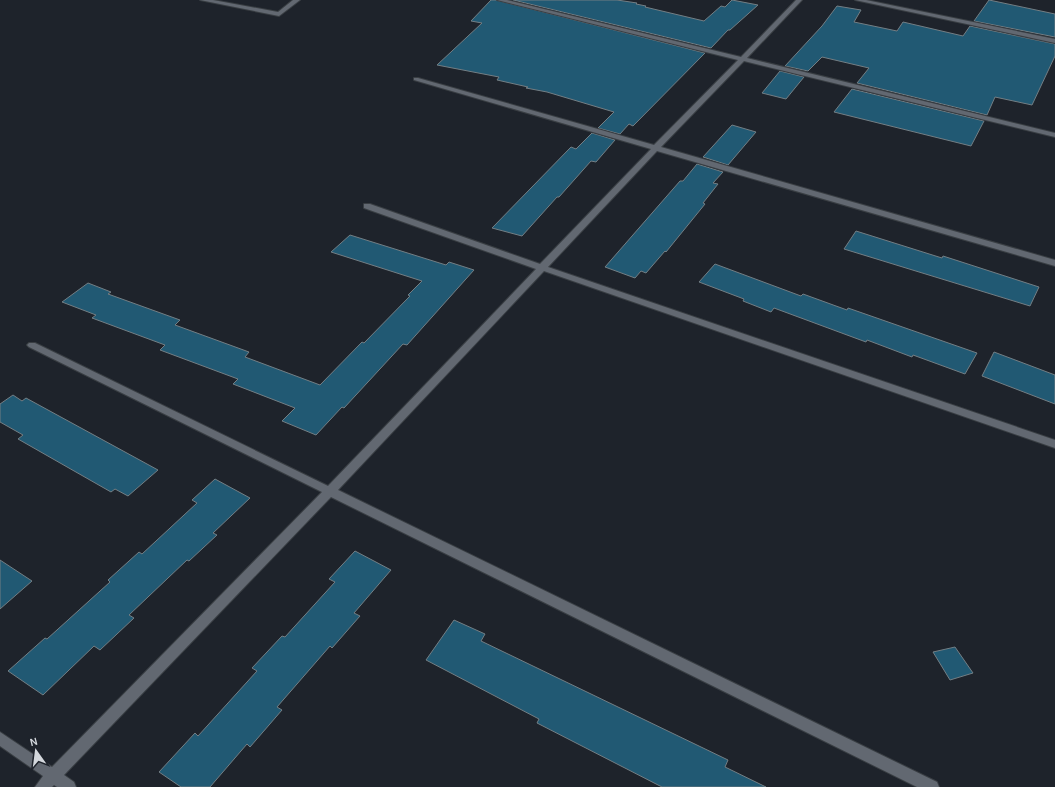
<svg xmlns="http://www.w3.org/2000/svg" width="1055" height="787" viewBox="0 0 1055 787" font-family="Karla,sans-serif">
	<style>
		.building { fill: #215973; stroke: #737e84 }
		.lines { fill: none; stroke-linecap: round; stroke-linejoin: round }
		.street-casing { stroke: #393e43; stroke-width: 2 }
		.street { fill: #626871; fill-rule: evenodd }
	</style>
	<rect width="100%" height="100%" fill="#1e232b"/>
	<!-- building -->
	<g class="building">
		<polygon points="491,0 496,0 705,53 633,126 629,124 620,134 598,128 614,112 547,92 526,88 528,87 497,80 499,77 437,65 482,23 471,21"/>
		<polygon points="513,0 617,0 637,3 636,4 646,6 645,7 704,21 721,6 725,7 732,0 758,5 730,30 728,30 711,48"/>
		<polygon points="989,0 1055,14 1055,37 974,21"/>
		<polygon points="837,6 861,10 854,22 897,31 903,22 963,36 970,26 1055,44 1055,56 1032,105 995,97 987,115 857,83 869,68 822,57 808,71 785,66 822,26"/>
		<polygon points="780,71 804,77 786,99 762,93"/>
		<polygon points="852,89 984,121 971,146 834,112"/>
		<polygon points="732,125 756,132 728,165 703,157"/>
		<polygon points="592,133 615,140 596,162 591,161 559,197 557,197 522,236 492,228 571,147 576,149"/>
		<polygon points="697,164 723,172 713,183 718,184 703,203 705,204 666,252 665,251 646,273 641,271 635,278 605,267 680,181 683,181"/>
		<polygon points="856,231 942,258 943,256 1039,287 1030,306 844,249"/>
		<polygon points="350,235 446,265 449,262 474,270 407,345 403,344 344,408 342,407 316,435 282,421 295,408 233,384 238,379 160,350 165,345 92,318 96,315 62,302 88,283 111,292 108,294 180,320 175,325 249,352 245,357 320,385 362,342 364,343 410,296 408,295 422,281 331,252"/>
		<polygon points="715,264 801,296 803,294 847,310 848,308 977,353 965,374 913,355 912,357 867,340 866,342 774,308 771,312 743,301 744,299 699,282"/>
		<polygon points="994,352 1055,375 1055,404 982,376"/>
		<polygon points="13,395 22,401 26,398 158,470 128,496 115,489 111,492 18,439 23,435 0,422 0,404"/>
		<polygon points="215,479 250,498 213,533 217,535 189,561 187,560 129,615 134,618 100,650 94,646 43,695 8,671 45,638 47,639 110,582 108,580 139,552 142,554 197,503 192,500"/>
		<polygon points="355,551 391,570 354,613 360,616 332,648 330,646 277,707 282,710 250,747 247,744 210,787 181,787 159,772 195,733 198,736 257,671 252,668 282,636 285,637 335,582 329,579"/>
		<polygon points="0,560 32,581 0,609"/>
		<polygon points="454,620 485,634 481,641 728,760 725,767 766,787 662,787 537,723 539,719 426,660"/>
		<polygon points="955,647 973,673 950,680 933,652"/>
	</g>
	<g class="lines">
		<defs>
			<g id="street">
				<polygon points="200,0 213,0 278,12 293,0 300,0 279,16"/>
				<polygon points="497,0 507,0 741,57 796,0 802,0 747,58 1055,133 1055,137 744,61 661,147 1055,260 1055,266 657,151 548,267 1055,440 1055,448 544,271 338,490 937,782 939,787 917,787 331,497 64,775 74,782 76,787 57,787 54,785 52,787 35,787 43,776 0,746 0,732 52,767 322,492 29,347 27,345 29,343 35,343 328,486 536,269 364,208 364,204 370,204 540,264 651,149 414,80 414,78 418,78 654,145 738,60"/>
				<polygon points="855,0 866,0 1055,39 1055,43"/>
			</g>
		</defs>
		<!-- street casing -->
		<use href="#street" class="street-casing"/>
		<!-- street -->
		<use href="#street" class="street"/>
	</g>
	<!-- north arrow -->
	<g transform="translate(36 751) rotate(346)" stroke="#1e232b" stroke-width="3" paint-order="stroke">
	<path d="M0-3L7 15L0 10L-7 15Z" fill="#d4d8dd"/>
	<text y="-6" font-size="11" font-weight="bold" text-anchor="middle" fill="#d4d8dd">N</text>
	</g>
</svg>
